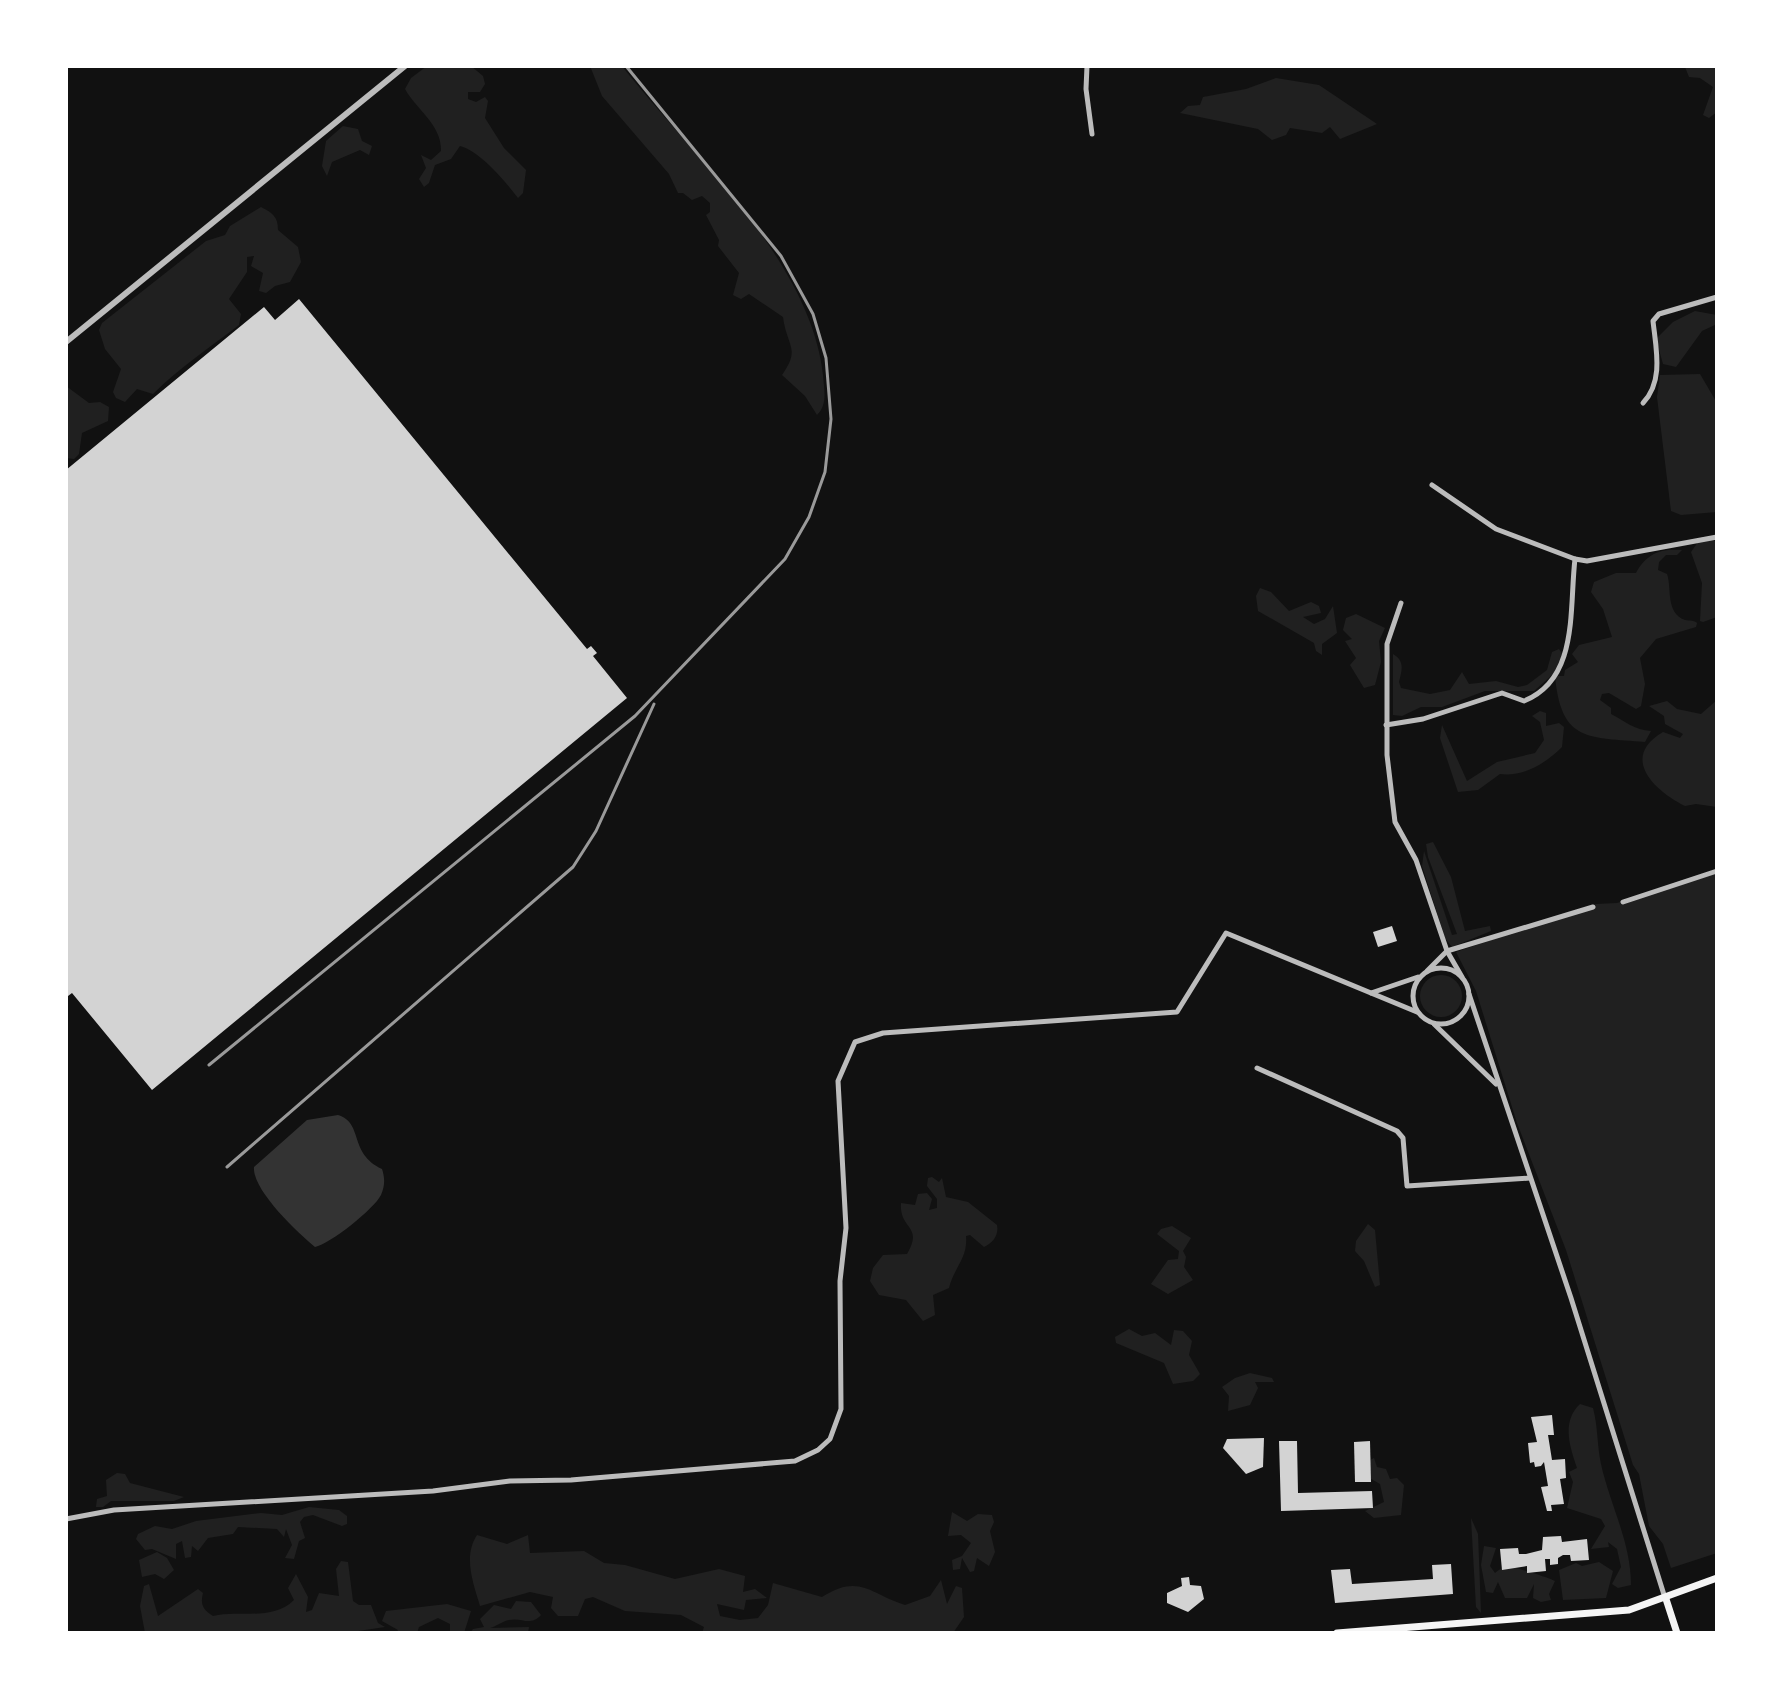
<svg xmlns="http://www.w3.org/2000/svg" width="1783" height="1699" viewBox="0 0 1783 1699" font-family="'Open Sans',sans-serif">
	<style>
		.green { fill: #202020 }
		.water { fill: #333 }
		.building { fill: #d3d3d3 }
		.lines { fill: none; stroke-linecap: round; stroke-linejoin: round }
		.minor { stroke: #bcbcbc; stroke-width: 5 }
		.tertiary { stroke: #bcbcbc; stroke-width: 6 }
		.secondary { stroke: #f5f5f5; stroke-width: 7 }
		.rail { stroke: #9a9a9a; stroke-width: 3 }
	</style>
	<rect width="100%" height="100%" fill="#111"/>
	<!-- green -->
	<g class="green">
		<path d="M427 66H471L483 76 485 84 480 92H468V99L476 102 485 97 488 101 485 118 504 148 526 170 523 193 518 198C506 182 480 151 460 146L451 159 435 165 429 183 424 187 419 179 426 168 421 155 431 160 441 151C442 125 416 109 405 89L411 78Z"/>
		<path d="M590 66H622C690 153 811 261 823 375 824 390 828 404 817 415L805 396 782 375C801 348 787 347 783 317L749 294 741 299 733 295 739 273 718 246 719 240 706 215 710 212V203L702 196 692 200 683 193H678L669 174 602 96Z"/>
		<polygon points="1716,66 1717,112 1709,118 1703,115 1713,87 1700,78 1689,77 1685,67"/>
		<polygon points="1276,78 1319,85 1377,124 1340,139 1330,127 1322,133 1290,128 1286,135 1272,140 1258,129 1180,113 1188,106 1200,105 1203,97 1246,89"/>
		<polygon points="343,126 358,129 362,141 372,146 369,155 360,150 332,162 327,176 322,166 326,141"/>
		<path d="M261 207C273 213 278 217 278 230L298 247 301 262 290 282 275 286 266 293 259 291 263 273 251 266 254 256 247 257V272L229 299 241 314 239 325C208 349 180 367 153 394L137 389 125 402 116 398 113 392 121 369 105 349 99 330 102 323 206 241 225 235 230 226Z"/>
		<polygon points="1695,311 1717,315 1717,324 1702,331 1676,367 1663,364 1656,339 1673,322"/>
		<polygon points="1700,374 1717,403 1717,512 1681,515 1671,511 1657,397 1660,375"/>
		<polygon points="66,386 89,403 100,402 109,407 108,421 82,433 79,454 74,459 66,458"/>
		<polygon points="1710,539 1717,542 1717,617 1703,622 1700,621 1702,583 1691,552 1698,542"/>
		<path d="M1682 550 1677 555H1666L1659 562 1658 570 1667 574C1672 587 1665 613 1685 620 1690 621 1694 620 1697 623L1696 627 1656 639 1640 658 1645 684 1641 706 1636 709 1609 693 1602 694 1600 700 1611 708V714C1627 722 1634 730 1651 731L1645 742C1589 737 1561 743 1555 676H1564L1565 670 1578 662 1572 654 1579 645 1612 637 1603 609 1591 592 1594 582 1616 573H1636C1646 554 1660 548 1682 550Z"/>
		<polygon points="1260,588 1271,592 1289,611 1311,602 1319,606 1321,613 1303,617 1314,624 1325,619 1333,606 1337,633 1322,644 1322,655 1316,651 1314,643 1258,611 1256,596"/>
		<polygon points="1356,614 1385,628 1379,641 1381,662 1375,685 1364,688 1350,665 1356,658 1345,641 1352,639 1343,630 1346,618"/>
		<path d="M1559 649 1563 655 1560 668 1534 691H1485L1442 707H1421L1402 716 1393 715V654C1405 661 1402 670 1399 682L1401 688 1430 694 1450 690 1462 672 1469 684 1496 681 1518 687 1527 685 1547 670 1552 652Z"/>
		<path d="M1717 700V807L1696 804 1685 806C1655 791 1619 758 1663 732L1680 738 1683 734 1665 724 1664 716 1649 706 1667 701 1677 709 1701 714Z"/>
		<path d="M1540 711 1546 713V726L1559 723 1564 727 1562 747C1546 763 1524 777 1500 774L1478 790 1458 792 1440 738 1442 725 1467 781 1497 762 1535 753 1544 740 1540 722 1532 716Z"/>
		<polygon points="1433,842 1451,877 1465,931 1490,926 1491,931 1452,947 1445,938 1422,866 1424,851 1452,935 1457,934 1428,857 1426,844"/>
		<polygon points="1717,871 1717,1553 1671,1568 1663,1544 1649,1526 1639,1474 1633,1465 1566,1250 1517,1123 1476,991 1456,952 1596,904 1617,903"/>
		<circle cx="1441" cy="996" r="21"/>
		<path d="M932 1177 939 1182 942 1178 946 1197 968 1202 997 1225C999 1235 993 1243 984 1247L970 1235 966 1236C968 1259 954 1267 949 1288L933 1295 935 1315 923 1321 906 1300 879 1295 870 1281 873 1268 883 1255 907 1254C924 1225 899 1230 901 1203L915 1205 918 1194 927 1193 932 1199 929 1210 937 1208V1199L927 1186 928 1178Z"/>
		<polygon points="1368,1224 1375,1230 1380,1285 1375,1287 1364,1261 1355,1251 1356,1241"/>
		<polygon points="1172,1226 1191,1238 1183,1251 1186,1257 1184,1267 1193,1280 1168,1294 1151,1284 1168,1260 1178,1259 1179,1251 1157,1234 1161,1229"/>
		<polygon points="1129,1329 1142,1336 1155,1333 1171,1345 1174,1330 1183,1331 1192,1341 1189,1355 1200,1374 1193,1381 1173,1384 1164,1363 1116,1343 1115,1337"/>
		<polygon points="1250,1373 1272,1378 1274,1382 1255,1382 1258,1388 1250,1405 1228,1411 1229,1396 1222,1387 1235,1378"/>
		<path d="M1580 1404 1593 1408C1598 1427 1597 1445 1601 1464 1610 1505 1631 1542 1631 1585L1618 1588 1612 1584 1621 1567 1617 1549 1608 1542 1609 1547 1591 1549 1605 1526 1601 1519 1567 1508 1573 1482 1569 1472 1577 1468C1570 1447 1561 1422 1580 1404Z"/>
		<polygon points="1374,1458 1377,1467 1386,1469 1390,1479 1397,1478 1404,1485 1401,1515 1374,1518 1365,1511 1384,1502 1380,1484 1366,1476 1368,1461"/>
		<polygon points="117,1473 125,1474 130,1483 184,1497 174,1501 111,1501 103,1507 96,1507 97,1499 107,1496 106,1480"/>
		<polygon points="309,1507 339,1510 347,1516 347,1524 342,1526 313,1515 304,1517 300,1522 305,1538 299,1541 294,1559 285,1558 292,1545 286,1529 284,1537 277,1529 238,1527 233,1534 208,1538 198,1551 192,1546 191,1557 185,1558 182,1541 176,1544 176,1559 152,1549 145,1550 136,1539 138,1534 155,1526 172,1529 196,1521 261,1513 282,1515"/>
		<polygon points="952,1512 967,1521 978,1514 992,1515 994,1522 990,1531 995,1552 989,1566 977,1558 974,1571 970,1572 962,1558 960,1569 953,1570 952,1560 962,1556 971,1543 961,1535 948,1536"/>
		<polygon points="1471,1518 1478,1534 1481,1613 1476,1607"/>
		<path d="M477 1535 507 1544 528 1535 530 1553 584 1551 604 1563 625 1565 675 1579 719 1569 745 1576 743 1592 755 1589 767 1598 746 1600 744 1610 717 1604 720 1616 740 1620 758 1618 768 1605 773 1583 822 1597C860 1573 870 1594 905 1605L930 1596 941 1580 947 1604 956 1586 962 1588 964 1617 953 1633H702L704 1627 681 1615 625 1611 593 1597 585 1599 578 1616H558L551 1608 553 1597 530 1592 480 1606C473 1583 463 1556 477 1535Z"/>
		<path d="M1484 1546 1496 1548 1490 1566 1495 1573C1497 1571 1503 1567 1506 1566 1509 1565 1550 1578 1555 1581L1549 1594 1551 1600 1541 1602 1533 1598 1534 1584 1527 1598H1505L1498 1582 1493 1593 1486 1592 1481 1565Z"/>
		<polygon points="157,1552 167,1558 174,1570 164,1579 155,1574 142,1577 139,1560"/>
		<path d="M341 1561 348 1562 353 1601 359 1605H371L378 1623 385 1627 345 1633H145L140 1606 144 1586 149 1584 158 1616 198 1589 203 1593C200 1604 203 1610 213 1616 240 1610 273 1621 294 1600L288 1588 296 1574 308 1597 306 1612 312 1610 319 1593 339 1596 336 1569Z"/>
		<polygon points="1599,1562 1613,1571 1606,1598 1563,1600 1559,1570 1576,1563 1582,1566"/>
		<path d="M516 1601 531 1602 541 1615C530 1627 522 1617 509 1620 503 1621 495 1627 490 1628L529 1627 528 1633H470L473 1629 484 1627 480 1619 494 1605 511 1609Z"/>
		<polygon points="447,1604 471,1611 464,1633 450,1633 450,1624 438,1618 419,1627 417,1633 396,1633 398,1630 382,1621 386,1611"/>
	</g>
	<!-- water -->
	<path class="water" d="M338 1115C364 1123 348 1153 382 1169 385 1178 385 1186 381 1195 374 1209 330 1244 315 1247 297 1232 252 1190 254 1167L307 1120Z"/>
	<!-- building -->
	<g class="building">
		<polygon points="299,299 587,649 591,646 597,653 593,656 627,698 152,1090 72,993 68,996 66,993 66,470 264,307 275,320"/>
		<polygon points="1392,926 1397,941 1378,947 1373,932"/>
		<polygon points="1552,1415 1554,1435 1548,1435 1552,1460 1565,1459 1566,1478 1560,1479 1564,1504 1551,1505 1552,1511 1547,1511 1541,1487 1548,1486 1544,1462 1541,1466 1535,1467 1534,1462 1530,1463 1528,1443 1537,1442 1531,1417"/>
		<polygon points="1264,1438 1263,1467 1246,1474 1223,1448 1227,1439"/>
		<polygon points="1279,1441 1297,1441 1298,1493 1372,1491 1373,1508 1281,1511"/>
		<polygon points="1370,1441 1371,1482 1355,1482 1354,1442"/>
		<polygon points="1561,1536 1562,1542 1587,1539 1589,1560 1571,1561 1570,1555 1563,1555 1558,1558 1558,1564 1550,1565 1550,1559 1545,1559 1546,1571 1527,1573 1527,1566 1502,1570 1500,1549 1518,1548 1519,1554 1526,1554 1542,1550 1543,1537"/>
		<polygon points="1451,1564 1453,1594 1335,1603 1331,1570 1350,1569 1352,1584 1433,1579 1432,1565"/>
		<polygon points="1189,1577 1190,1585 1201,1586 1204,1599 1188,1612 1167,1603 1167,1593 1182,1586 1181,1578"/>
	</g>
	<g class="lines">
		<!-- minor -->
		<g class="minor">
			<polyline points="1087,66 1086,89 1092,134"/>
			<path d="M1643 403C1664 381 1656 349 1653 321L1659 314 1717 297"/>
			<polyline points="1432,485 1496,529 1575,559"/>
			<polyline points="1401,603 1387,644 1387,755 1395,822 1416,860 1447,951 1462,977"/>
			<path d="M1386 725 1423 719 1502 693 1524 701C1579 679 1569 609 1575 559L1587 561 1717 537"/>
			<polyline points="1623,902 1717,871"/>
			<circle cx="1441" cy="996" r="28"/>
			<polyline points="1427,971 1447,951 1593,907"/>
			<polyline points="1371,993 1418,977"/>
			<polyline points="1469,994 1571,1298 1665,1598"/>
			<polyline points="1434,1024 1496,1084"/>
			<polyline points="1257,1068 1397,1131 1403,1138 1407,1186 1530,1178"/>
			<polyline points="66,1519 114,1510 433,1491 510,1481 571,1480 795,1461 818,1450 830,1439 841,1409 840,1281 846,1228 838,1081 855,1042 883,1033 1177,1012 1226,933 1417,1012"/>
		</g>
		<!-- tertiary -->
		<polyline class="tertiary" points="66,342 405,66"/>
		<!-- secondary -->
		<g class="secondary">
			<polyline points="1666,1599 1677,1633"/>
			<polyline points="1337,1633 1629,1610 1717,1578"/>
		</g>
		<!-- rail -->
		<g class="rail">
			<polyline points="209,1065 635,716 785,559 809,517 825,472 831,419 826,358 813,314 781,256 626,66"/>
			<polyline points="227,1167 573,867 596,831 654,704"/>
		</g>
	</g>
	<!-- border -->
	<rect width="1783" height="1699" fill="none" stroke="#ffffff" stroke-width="136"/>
</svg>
